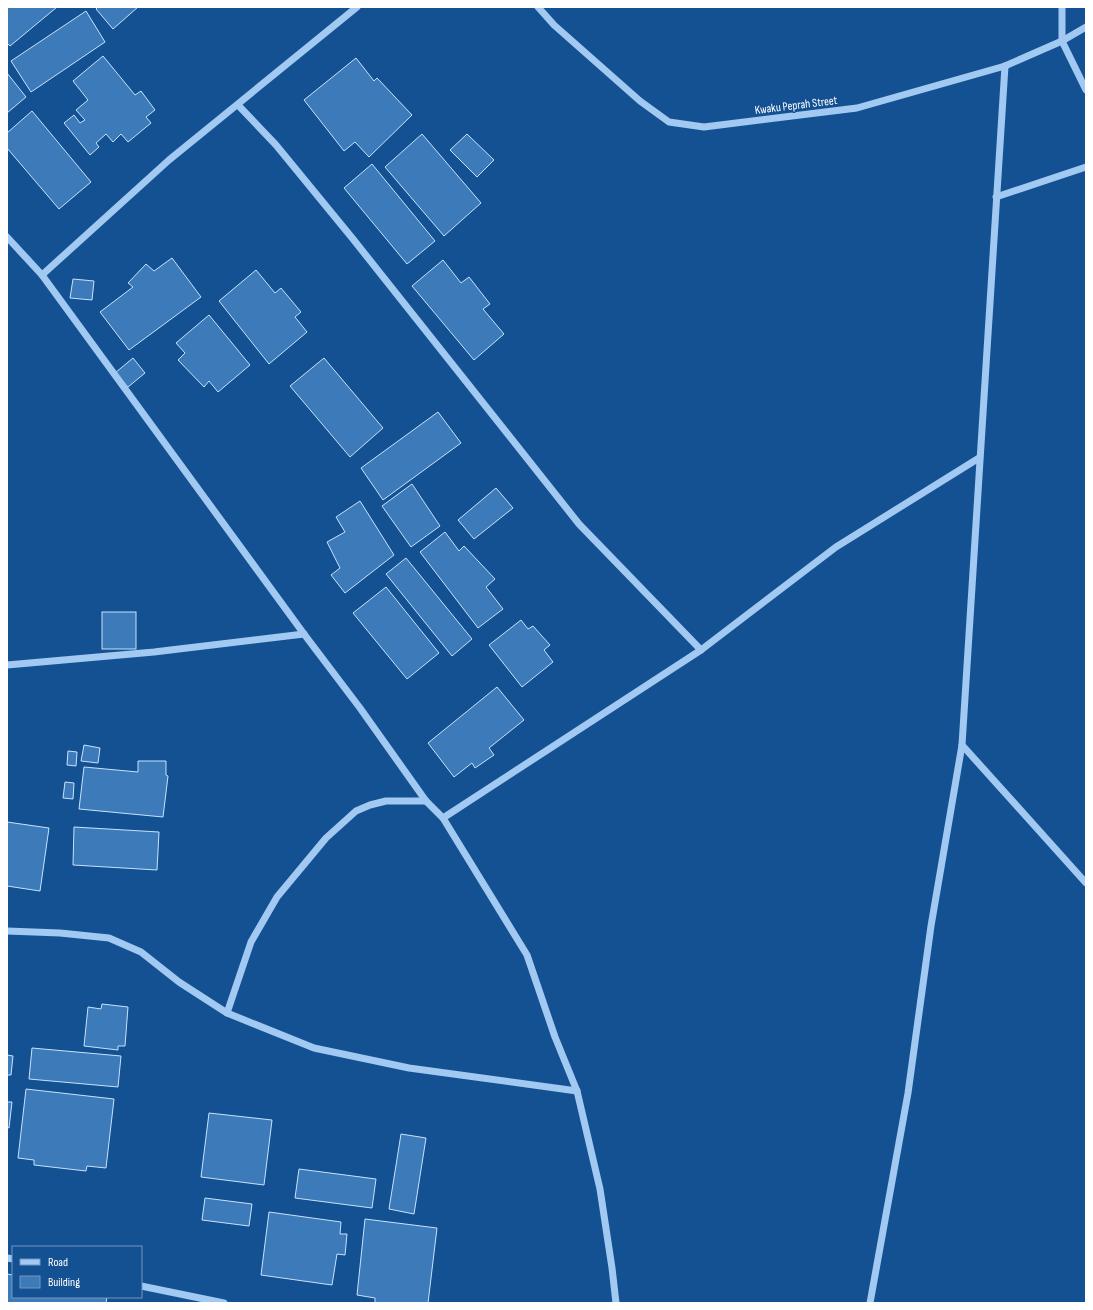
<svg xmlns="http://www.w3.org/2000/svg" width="1093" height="1310" viewBox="0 0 1093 1310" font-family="'Sofia Sans Condensed',sans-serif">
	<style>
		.building { fill: #3d7aba; stroke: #c8e2fc }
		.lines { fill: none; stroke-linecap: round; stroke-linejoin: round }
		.minor { stroke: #a1c9f2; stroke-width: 7 }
		.labels { text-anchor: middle; stroke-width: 3; stroke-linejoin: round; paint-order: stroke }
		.street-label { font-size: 12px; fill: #fff; stroke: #145192 }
	</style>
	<rect width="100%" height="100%" fill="#145192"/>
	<!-- building -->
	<g class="building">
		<polygon points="7,7 57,7 10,46 7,43"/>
		<polygon points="98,7 138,7 113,29 96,9"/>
		<polygon points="86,11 105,42 31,92 11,61"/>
		<polygon points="103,56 135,95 141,91 155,110 146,117 151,123 128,142 121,134 113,142 106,134 96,143 99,147 90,155 64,123 74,115 80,123 85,120 76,110 88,100 73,81"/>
		<polygon points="356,58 374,81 377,78 412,115 369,157 355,142 344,151 304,100"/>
		<polygon points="7,73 26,97 7,113"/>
		<polygon points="32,111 91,182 59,209 7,148 7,133"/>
		<polygon points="422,134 481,203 444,236 385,167"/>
		<polygon points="467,134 494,160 477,177 450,150"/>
		<polygon points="372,164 435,241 407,264 344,188"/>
		<polygon points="172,258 201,297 129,350 100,312 133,287 128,283 146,264 154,271"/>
		<polygon points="443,260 461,283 469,277 490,304 483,309 504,334 474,360 412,286"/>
		<polygon points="256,270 275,293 281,288 301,312 295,317 307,332 269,364 219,301"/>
		<polygon points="73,279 94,281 92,300 70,298"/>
		<polygon points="209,315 250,365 218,392 209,381 204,387 178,360 185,353 176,343"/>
		<polygon points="133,358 145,373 128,387 115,373"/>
		<polygon points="324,358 383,428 350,457 290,386"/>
		<polygon points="438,412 461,443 383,500 361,468"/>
		<polygon points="412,484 440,526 411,547 382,506"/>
		<polygon points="496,488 513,508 474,539 458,520"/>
		<polygon points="360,501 394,555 345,593 331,575 340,568 327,542 345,532 336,517"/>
		<polygon points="445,532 459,551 464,546 495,579 486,587 503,609 478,628 420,552"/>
		<polygon points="406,558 472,639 452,656 386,574"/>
		<polygon points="386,587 439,653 407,679 353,613"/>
		<rect x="102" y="612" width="34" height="37"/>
		<polygon points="521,620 528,629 533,626 550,645 544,650 553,662 522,687 489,645"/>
		<polygon points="497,687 524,720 489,748 494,755 475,768 472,763 454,777 428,743"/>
		<polygon points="84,745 100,748 98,763 81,761"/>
		<polygon points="68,751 77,752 76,766 67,765"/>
		<polygon points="138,761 166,761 166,775 168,776 163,817 79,809 84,767 138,772"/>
		<polygon points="65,782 74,783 73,799 63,798"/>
		<polygon points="7,822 49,828 40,891 7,886"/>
		<polygon points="74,827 159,832 157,870 73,865"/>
		<polygon points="102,1004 128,1007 125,1046 118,1046 118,1050 84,1046 88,1007 101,1009"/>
		<polygon points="32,1048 121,1056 118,1087 29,1079"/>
		<polygon points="7,1055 13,1056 11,1075 7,1075"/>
		<polygon points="26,1089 114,1099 106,1168 87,1166 86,1171 34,1165 34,1160 18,1158"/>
		<polygon points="7,1102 12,1102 9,1128 7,1127"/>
		<polygon points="209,1113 272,1120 264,1185 201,1177"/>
		<polygon points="401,1134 426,1138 414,1214 389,1209"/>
		<polygon points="299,1169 376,1179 372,1208 295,1198"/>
		<polygon points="205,1198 252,1204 249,1226 202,1220"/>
		<polygon points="269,1212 341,1222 340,1234 347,1234 345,1255 337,1254 332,1285 261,1275"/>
		<polygon points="365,1219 437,1228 428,1303 375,1303 375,1298 357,1295"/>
		<polygon points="7,1274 13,1275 13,1297 107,1297 106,1303 7,1303"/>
	</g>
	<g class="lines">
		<!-- minor -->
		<g class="minor">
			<polyline points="357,7 169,160 42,275 304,634 360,708 426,801 443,818 701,650 836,547 979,458"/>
			<polyline points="538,7 554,25 640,101 669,122 704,127 857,108 1005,66 1062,41 1086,27"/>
			<polyline points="1062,7 1062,41 1086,90"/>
			<polyline points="238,105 276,145 353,239 579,524 701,650"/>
			<polyline points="996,197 1086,167"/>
			<polyline points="7,237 42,275"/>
			<polyline points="7,665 154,652 304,634"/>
			<polyline points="962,745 1086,883"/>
			<polyline points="443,818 527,955 555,1037 577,1091 600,1189 612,1268 616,1303"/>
			<polyline points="7,931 60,933 109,938 141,952 179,982 227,1013 314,1048 409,1068 577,1091"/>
			<polyline points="227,1013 251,942 277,897 326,838 356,811 370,805 386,801 426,801"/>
			<polyline points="7,1258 13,1259"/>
			<polyline points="141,1286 224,1303"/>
			<polyline points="870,1303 908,1093 931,926 962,745 1005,66"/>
		</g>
	</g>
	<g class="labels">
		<!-- street labels -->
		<g class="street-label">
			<text transform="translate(796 105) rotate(-7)" y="4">Kwaku Peprah Street</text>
		</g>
	</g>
	<!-- border -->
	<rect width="1093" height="1310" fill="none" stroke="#ffffff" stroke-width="16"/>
	<!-- legend -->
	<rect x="12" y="1246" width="130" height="52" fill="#145192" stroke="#7297be"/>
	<rect x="20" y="1259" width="20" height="6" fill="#a1c9f2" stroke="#7297be"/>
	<text x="48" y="1266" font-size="12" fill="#ffffff">Road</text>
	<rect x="20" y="1276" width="20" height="12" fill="#3d7aba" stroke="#7297be"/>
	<text x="48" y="1286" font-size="12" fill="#ffffff">Building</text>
</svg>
